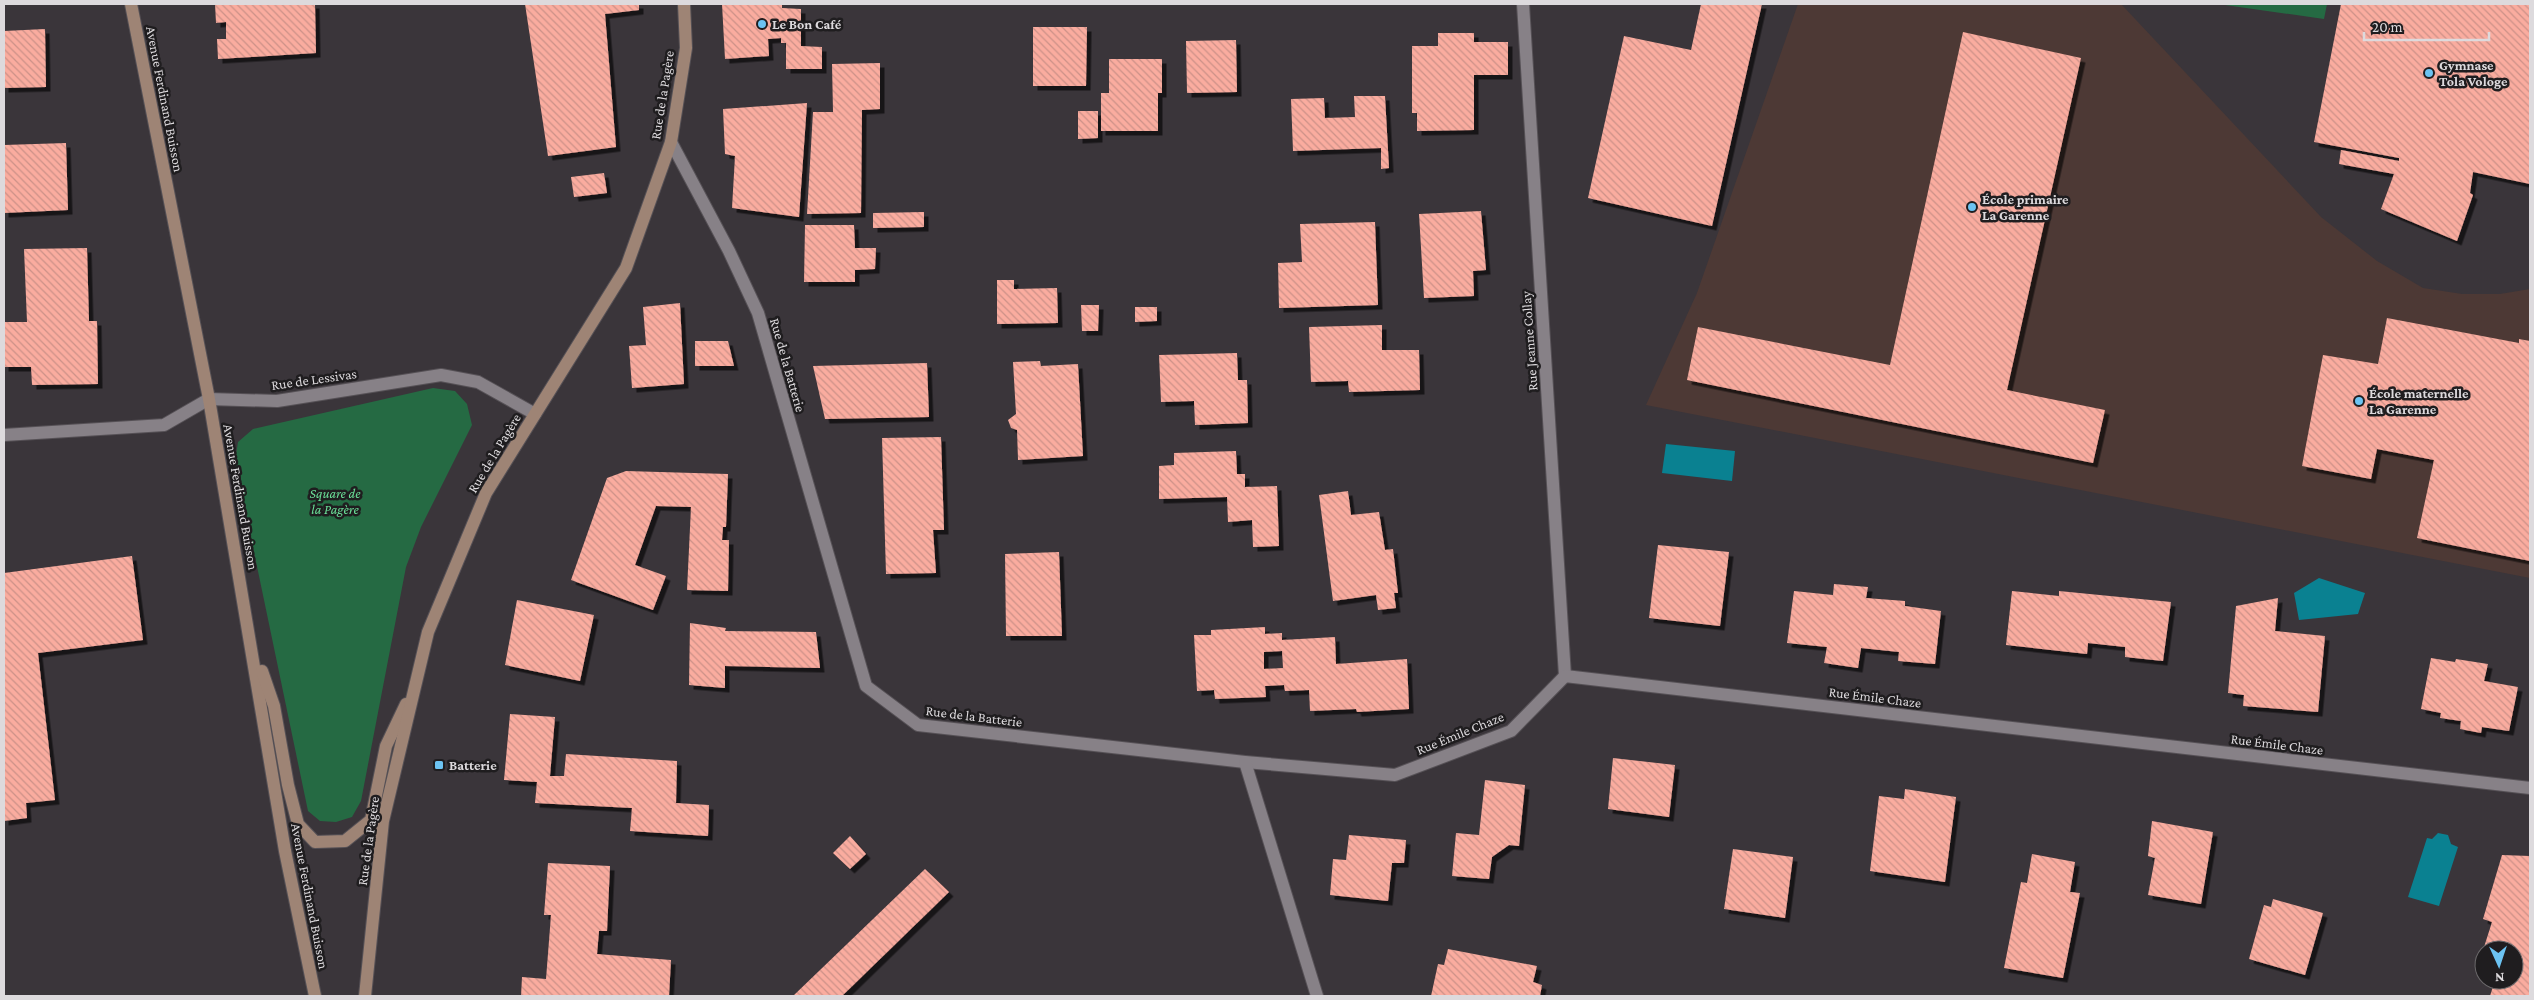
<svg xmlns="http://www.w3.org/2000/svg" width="2534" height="1000" viewBox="0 0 2534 1000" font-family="'Crimson Pro',serif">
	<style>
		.education { fill: #4d3935 }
		.green { fill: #256a43 }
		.water { fill: #0a8191 }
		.building { fill: url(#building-back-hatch); fill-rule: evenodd; filter: url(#shadow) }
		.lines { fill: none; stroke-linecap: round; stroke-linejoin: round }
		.lane-casing { stroke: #565156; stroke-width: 14 }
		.street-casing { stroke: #565156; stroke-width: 14 }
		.secondary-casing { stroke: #565156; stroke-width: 14 }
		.lane { stroke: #878187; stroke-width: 12 }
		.street { stroke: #878187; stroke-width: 12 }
		.secondary { stroke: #9e8475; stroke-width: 12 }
		.poi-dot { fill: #6cc3f2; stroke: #1f1d1f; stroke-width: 2 }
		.labels { text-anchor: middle; stroke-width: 5; stroke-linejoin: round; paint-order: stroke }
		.poi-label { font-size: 14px; font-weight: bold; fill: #dddadd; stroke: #1f1d1f; text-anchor: start }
		.street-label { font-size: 14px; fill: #dddadd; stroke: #1f1d1f }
		.park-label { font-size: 14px; font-style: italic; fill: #6adf98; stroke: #1f1d1f }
	</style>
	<defs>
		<pattern id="building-back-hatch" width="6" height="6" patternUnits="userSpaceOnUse" patternTransform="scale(1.25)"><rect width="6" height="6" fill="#faac9f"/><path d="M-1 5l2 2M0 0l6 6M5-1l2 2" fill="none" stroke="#cc9188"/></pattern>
		<filter id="shadow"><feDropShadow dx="4.5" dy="4.5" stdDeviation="0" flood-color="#0009"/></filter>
	</defs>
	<rect width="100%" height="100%" fill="#3a353a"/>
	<!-- education -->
	<polygon class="education" points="1798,4 2121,4 2321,217 2377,261 2423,288 2462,294 2500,294 2530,289 2530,578 1646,405 1697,293"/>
	<!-- green -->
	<g class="green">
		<polygon points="2218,4 2327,4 2324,19"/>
		<polygon points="433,388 455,391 467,404 472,425 421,527 406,567 361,801 352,817 336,822 320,821 308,811 235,461 238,442 253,429"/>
	</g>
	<!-- water -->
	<g class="water">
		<polygon points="1666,444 1735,451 1732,481 1662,473"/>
		<polygon points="2319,578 2365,593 2358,614 2299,620 2294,593"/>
		<polygon points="2438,833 2448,835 2451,844 2458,847 2439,906 2408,897 2427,838 2432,839"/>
	</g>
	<!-- building -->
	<g class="building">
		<polygon points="215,4 315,4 316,53 218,59 217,39 226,39 226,22 216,23"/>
		<polygon points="525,4 639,4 639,10 605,14 616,147 548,156"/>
		<polygon points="722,4 782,4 782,8 801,9 801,46 822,47 822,69 786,69 786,43 781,43 781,38 768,39 769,56 725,59"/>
		<polygon points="1701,4 1762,4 1712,226 1588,198 1624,36 1691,50"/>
		<polygon points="2341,4 2530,4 2530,184 2473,172 2470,193 2473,195 2457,241 2381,209 2394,174 2339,164 2341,150 2399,161 2399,158 2314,142"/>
		<polygon points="1033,27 1087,27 1086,86 1033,86"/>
		<polygon points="45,29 46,87 4,88 4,31"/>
		<polygon points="1963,32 2081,58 2007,390 2105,410 2093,463 1687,380 1698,327 1890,365"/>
		<polygon points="1438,33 1474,33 1474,42 1508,42 1508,75 1474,75 1474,130 1417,131 1417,113 1412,113 1412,46 1438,46"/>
		<polygon points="1236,40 1237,92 1187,93 1186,41"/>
		<polygon points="1109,59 1162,59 1162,93 1158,93 1158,131 1101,131 1101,93 1109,93"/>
		<polygon points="880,63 880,109 862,110 861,213 807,214 813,112 833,112 832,64"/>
		<polygon points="1354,96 1385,96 1389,168 1381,169 1381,148 1293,151 1291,99 1324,98 1325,118 1355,117"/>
		<polygon points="807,103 799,217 732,208 735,156 725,154 723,109"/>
		<polygon points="1078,111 1098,111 1098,138 1078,139"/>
		<polygon points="66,143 68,210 4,213 4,145"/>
		<polygon points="604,173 607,193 574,197 571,177"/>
		<polygon points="1481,211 1486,270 1473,271 1474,296 1424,298 1419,214"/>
		<polygon points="924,212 924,227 873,228 873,213"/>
		<polygon points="1375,222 1378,305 1279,308 1278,263 1302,262 1300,224"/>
		<polygon points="805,225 854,225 855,248 876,248 875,269 855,270 855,282 804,282"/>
		<polygon points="87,248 89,321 97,321 98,384 32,385 31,367 4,367 4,322 27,322 24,249"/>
		<polygon points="997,280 1014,280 1014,289 1057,288 1058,323 997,324"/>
		<polygon points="680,303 684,384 632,388 629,346 646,345 643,307"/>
		<polygon points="1081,305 1099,305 1098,331 1082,331"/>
		<polygon points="1135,307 1157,307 1157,321 1135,322"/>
		<polygon points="2387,318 2519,343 2519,339 2530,341 2530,561 2417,538 2434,460 2377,449 2371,479 2302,466 2323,355 2378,364"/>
		<polygon points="1382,325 1382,350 1419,350 1420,390 1349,392 1348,381 1311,382 1309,327"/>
		<polygon points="695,341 728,341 734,366 695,366"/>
		<polygon points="1237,353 1238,380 1247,380 1248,423 1195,425 1194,401 1161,402 1159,355"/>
		<polygon points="1040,361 1041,366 1078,364 1083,456 1018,460 1017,430 1011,428 1008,420 1016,414 1013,362"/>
		<polygon points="927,363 929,417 825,419 813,366"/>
		<polygon points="941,437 944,530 933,530 936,573 886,574 882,438"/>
		<polygon points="1236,451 1237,474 1245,474 1245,487 1277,486 1279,546 1253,547 1252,520 1228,522 1227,497 1159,499 1159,466 1174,465 1174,453"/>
		<polygon points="626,471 728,474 726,527 723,527 722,540 729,540 728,591 687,590 691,507 656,506 635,565 666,576 653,610 571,580 607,478"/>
		<polygon points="1348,491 1351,515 1379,512 1385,550 1393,549 1398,593 1394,593 1396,608 1378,610 1376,595 1333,601 1319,495"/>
		<polygon points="1658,545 1729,552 1720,626 1649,618"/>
		<polygon points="1059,552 1062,636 1006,636 1005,554"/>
		<polygon points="132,556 143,640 38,653 55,800 26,803 27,818 4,821 4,573"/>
		<polygon points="1834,584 1868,587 1866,598 1905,601 1905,606 1941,611 1935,664 1898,661 1899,652 1861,648 1858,668 1824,663 1827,647 1787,643 1794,591 1833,595"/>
		<polygon points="2012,591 2059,596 2059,591 2171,602 2163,661 2125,657 2125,647 2088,643 2087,654 2006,645"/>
		<polygon points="2278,598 2275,631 2325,636 2318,712 2243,706 2244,695 2228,693 2236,606"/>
		<polygon points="517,600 594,615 580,681 505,665"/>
		<polygon points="690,623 726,628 725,631 816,632 820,668 725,666 725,688 689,685"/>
		<path d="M1265 627V634L1282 633V640L1335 637 1336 664 1407 659 1409 709 1357 712 1356 709 1310 711 1309 690 1285 691 1284 685 1265 686 1266 697 1215 699 1214 690 1197 691 1194 635H1211V630ZM1282 651 1283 668 1264 669V652Z"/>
		<polygon points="2431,658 2455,662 2456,659 2488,664 2484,681 2518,687 2509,731 2482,727 2481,733 2460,729 2461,721 2440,718 2441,713 2421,709"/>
		<polygon points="510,714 555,717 550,776 564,776 566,754 677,761 676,803 709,805 708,836 630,831 632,808 535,803 537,782 504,780"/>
		<polygon points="1613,758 1675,765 1669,817 1608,809"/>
		<polygon points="1485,780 1525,785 1519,846 1509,845 1492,857 1489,879 1452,876 1456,833 1479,835"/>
		<polygon points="1905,789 1956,797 1945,882 1870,871 1879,796 1904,799"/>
		<polygon points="2152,821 2213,832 2201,904 2148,895 2155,858 2148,856"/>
		<polygon points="1349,835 1406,840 1404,863 1392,863 1388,901 1330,895 1333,859 1346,860"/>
		<polygon points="850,836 866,854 850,869 833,853"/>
		<polygon points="1733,849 1793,857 1785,918 1724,909"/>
		<polygon points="2032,854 2075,862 2070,892 2080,893 2063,978 2004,968 2021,882 2027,883"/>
		<polygon points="2502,855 2530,856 2530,996 2490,996 2495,980 2514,980 2514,950 2484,950 2484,968 2478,966 2492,922 2483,919"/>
		<polygon points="548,863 610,866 607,931 599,931 597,954 671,960 669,996 521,996 522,977 546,979 551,915 544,915"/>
		<polygon points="925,869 949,892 842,996 793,996"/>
		<polygon points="2273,899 2323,913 2305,975 2249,959 2264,905 2271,907"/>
		<polygon points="1448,949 1537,966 1533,982 1542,985 1540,996 1431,996 1438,964 1444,965"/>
	</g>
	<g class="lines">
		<defs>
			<polyline id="lane" points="209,399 277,401 441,375 478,382 535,414"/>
			<g id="street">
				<polyline points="1523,4 1565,676"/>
				<polyline points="671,142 729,251 758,313 866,686 918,725 1245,762 1395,775 1511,731 1565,676 2530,788"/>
				<polyline points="4,435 164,425 209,399"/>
				<polyline points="1245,762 1317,996"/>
			</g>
			<g id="secondary">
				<polyline points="131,4 209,399 285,851 315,996"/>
				<polyline points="262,671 274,706 288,785 298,824 315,842 345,841 371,820 386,746 406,704"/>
				<polyline points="365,996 383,821 428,632 486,493 626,268 671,142 686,48 684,4"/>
			</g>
		</defs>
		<!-- lane casing -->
		<use href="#lane" class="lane-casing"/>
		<!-- street casing -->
		<use href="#street" class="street-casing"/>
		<!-- secondary casing -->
		<use href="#secondary" class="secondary-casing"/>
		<!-- lane -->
		<use href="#lane" class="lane"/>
		<!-- street -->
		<use href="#street" class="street"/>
		<!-- secondary -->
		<use href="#secondary" class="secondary"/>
	</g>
	<!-- markers -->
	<g class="poi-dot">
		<circle cx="762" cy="24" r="5"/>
		<circle cx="2429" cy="73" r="5"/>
		<circle cx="1972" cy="207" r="5"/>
		<circle cx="2359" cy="401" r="5"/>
		<rect x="434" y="760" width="10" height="10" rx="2.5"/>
	</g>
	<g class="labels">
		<!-- poi labels -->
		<g class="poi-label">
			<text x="772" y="29">Le Bon Café</text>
			<text x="2439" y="70">Gymnase<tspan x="2439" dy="16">Tola Vologe</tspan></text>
			<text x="1982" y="204">École primaire<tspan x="1982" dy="16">La Garenne</tspan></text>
			<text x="2369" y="398">École maternelle<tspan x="2369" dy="16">La Garenne</tspan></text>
			<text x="449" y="770">Batterie</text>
		</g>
		<!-- street labels -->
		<g class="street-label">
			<text transform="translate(662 95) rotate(-81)" y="5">Rue de la Pagère</text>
			<text transform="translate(165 99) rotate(79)" y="5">Avenue Ferdinand Buisson</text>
			<text transform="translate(1529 341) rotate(-94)" y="5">Rue Jeanne Collay</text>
			<text transform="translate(788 365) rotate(74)" y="5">Rue de la Batterie</text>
			<text transform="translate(314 379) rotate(-8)" y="5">Rue de Lessivas</text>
			<text transform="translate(494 453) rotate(-59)" y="5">Rue de la Pagère</text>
			<text transform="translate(241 497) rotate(80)" y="5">Avenue Ferdinand Buisson</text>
			<text transform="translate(1875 697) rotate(7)" y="5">Rue Émile Chaze</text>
			<text transform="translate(974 716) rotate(7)" y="5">Rue de la Batterie</text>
			<text transform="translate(1460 733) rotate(-22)" y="5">Rue Émile Chaze</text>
			<text transform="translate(2277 744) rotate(7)" y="5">Rue Émile Chaze</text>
			<text transform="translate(368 841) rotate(-82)" y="5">Rue de la Pagère</text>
			<text transform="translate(310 896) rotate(79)" y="5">Avenue Ferdinand Buisson</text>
		</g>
		<!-- park labels -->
		<g class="park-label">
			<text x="335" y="498">Square de<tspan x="335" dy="16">la Pagère</tspan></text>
		</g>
	</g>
	<!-- border -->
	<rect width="2534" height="1000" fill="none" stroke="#dddadd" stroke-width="10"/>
	<!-- north arrow -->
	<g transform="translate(2499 965) rotate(177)"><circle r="24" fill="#1f1d1f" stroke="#6b696b"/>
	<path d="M0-4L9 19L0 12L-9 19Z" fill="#6cc3f2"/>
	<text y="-8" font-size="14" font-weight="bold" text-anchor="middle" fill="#dddadd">N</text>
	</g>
	<!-- scale -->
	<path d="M2364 32v8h125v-8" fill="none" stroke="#dddadd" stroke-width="2.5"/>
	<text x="2372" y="32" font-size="15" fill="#dddadd" stroke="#1f1d1f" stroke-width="4" paint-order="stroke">20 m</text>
</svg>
